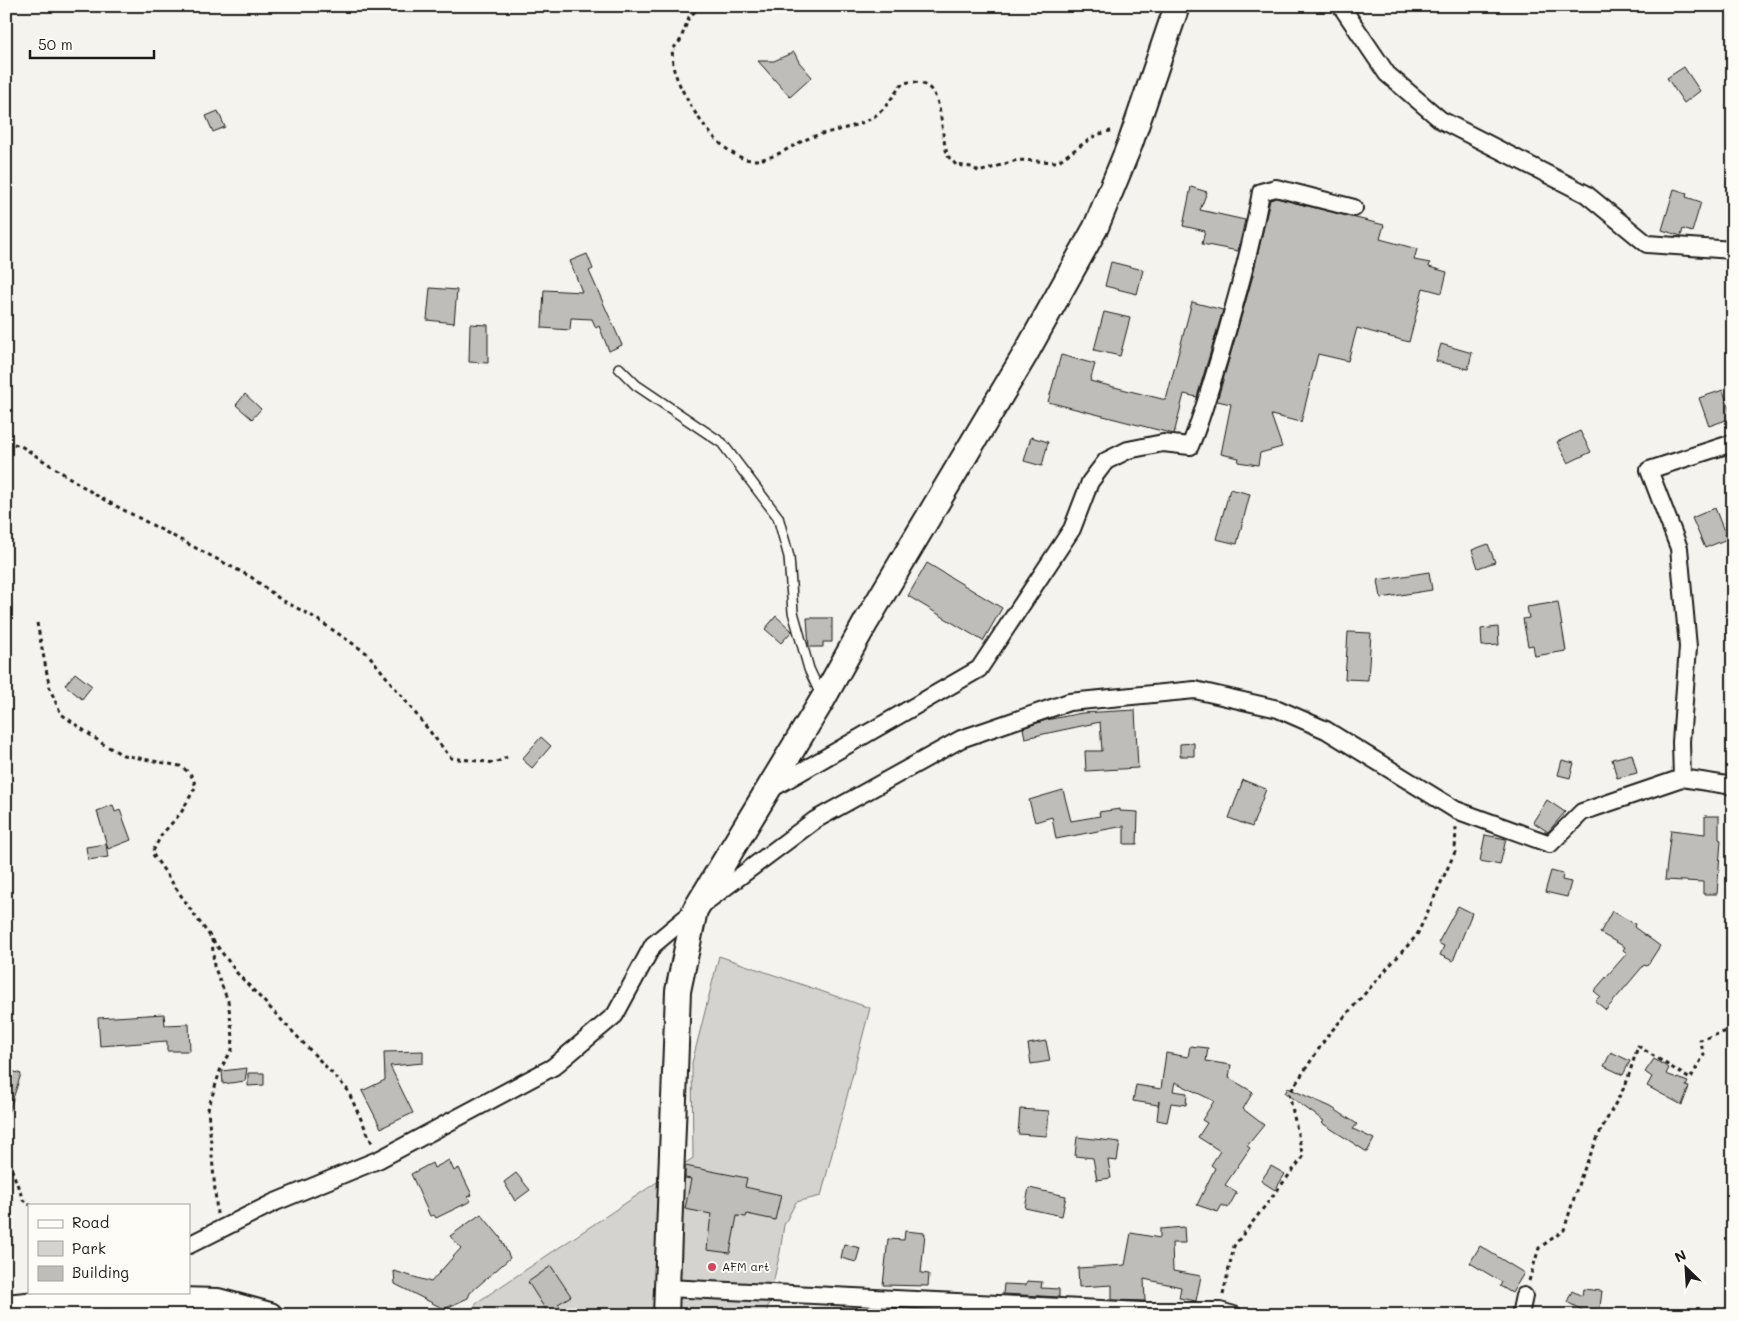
<svg xmlns="http://www.w3.org/2000/svg" width="1739" height="1321" viewBox="0 0 1739 1321" font-family="Mali,sans-serif">
	<style>
		.green { fill: #d4d3cf; stroke: #787876 }
		.building { fill: #bebdba; stroke: #1c1c1c }
		.lines { fill: none; stroke-linecap: round; stroke-linejoin: round }
		.lane-casing { stroke: #1c1c1c; stroke-width: 12 }
		.street-casing { stroke: #1c1c1c; stroke-width: 20 }
		.secondary-casing { stroke: #1c1c1c; stroke-width: 28 }
		.path { stroke: #1c1c1c; stroke-width: 3; stroke-dasharray: 4 4; stroke-linecap: butt }
		.lane { stroke: #fdfcf7; stroke-width: 9 }
		.street { stroke: #fdfcf7; stroke-width: 16 }
		.secondary { stroke: #fdfcf7; stroke-width: 24 }
		.poi-dot { fill: #d1495b; stroke: #fdfcf7; stroke-width: 2 }
		.labels { text-anchor: middle; stroke-width: 4; stroke-linejoin: round; paint-order: stroke }
		.poi-label { font-size: 12px; fill: #1c1c1c; stroke: #fdfcf7; text-anchor: start }
	</style>
	<rect width="100%" height="100%" fill="#f4f3ee"/>
	<filter id="ink" filterUnits="userSpaceOnUse"><feTurbulence type="fractalNoise" baseFrequency=".02" numOctaves="2"/><feDisplacementMap in="SourceGraphic" scale="10" xChannelSelector="R" yChannelSelector="G"/><feConvolveMatrix kernelMatrix="1 2 1 2 8 2 1 2 1" color-interpolation-filters="sRGB"/></filter>
	<g filter="url(#ink)">
		<!-- green -->
		<polygon class="green" points="719,956 870,1008 821,1196 796,1202 784,1225 780,1252 766,1315 466,1315 479,1301 693,1158 692,1063"/>
		<!-- building -->
		<g class="building">
			<polygon points="794,52 799,62 812,77 790,97 758,61 774,61"/>
			<polygon points="1684,67 1700,91 1684,103 1667,78"/>
			<polygon points="218,111 225,127 213,132 206,116"/>
			<polygon points="1191,187 1207,192 1200,210 1245,220 1238,251 1202,244 1205,231 1183,226"/>
			<polygon points="1674,189 1687,193 1686,197 1701,202 1692,232 1683,229 1681,236 1662,230"/>
			<polygon points="1276,198 1384,225 1380,239 1417,249 1414,260 1430,263 1429,267 1447,272 1442,293 1423,288 1409,342 1357,328 1348,361 1318,354 1301,422 1271,415 1282,447 1260,453 1258,465 1238,462 1239,458 1221,454 1231,404 1217,401 1252,279 1270,200"/>
			<polygon points="587,254 593,269 589,271 622,345 609,351 599,326 596,328 592,319 571,318 570,330 542,328 544,290 582,292 570,261"/>
			<polygon points="1111,262 1143,270 1137,294 1105,286"/>
			<polygon points="430,288 457,290 454,323 427,320"/>
			<polygon points="1192,302 1223,310 1197,397 1184,394 1174,434 1048,402 1061,355 1095,364 1090,381 1166,400"/>
			<polygon points="1104,312 1130,318 1120,356 1094,350"/>
			<polygon points="470,324 488,325 488,363 469,362"/>
			<polygon points="1441,344 1472,353 1468,369 1436,361"/>
			<polygon points="1723,390 1732,418 1709,426 1699,398"/>
			<polygon points="245,394 261,409 252,419 236,405"/>
			<polygon points="1580,431 1591,452 1568,463 1557,442"/>
			<polygon points="1031,437 1048,442 1042,466 1024,461"/>
			<polygon points="1230,489 1250,494 1237,544 1216,539"/>
			<polygon points="1715,508 1727,539 1705,548 1692,518"/>
			<polygon points="1488,544 1495,562 1478,568 1472,550"/>
			<polygon points="927,563 1002,608 983,641 908,596"/>
			<polygon points="1429,572 1432,590 1381,598 1378,580"/>
			<polygon points="1558,602 1566,651 1535,656 1533,645 1528,646 1523,619 1529,618 1527,607"/>
			<polygon points="776,616 792,631 781,643 765,629"/>
			<polygon points="807,618 832,618 832,642 823,642 823,647 809,647"/>
			<polygon points="1498,627 1499,645 1482,646 1481,629"/>
			<polygon points="1348,632 1371,633 1368,680 1345,679"/>
			<polygon points="75,673 92,686 82,699 65,685"/>
			<polygon points="1135,710 1138,768 1086,771 1085,751 1102,751 1100,722 1025,738 1023,728 1046,720 1082,713"/>
			<polygon points="541,737 551,746 532,768 522,759"/>
			<polygon points="1194,743 1194,756 1180,756 1180,744"/>
			<polygon points="1632,754 1637,773 1617,778 1612,759"/>
			<polygon points="1562,760 1574,763 1570,778 1558,775"/>
			<polygon points="1243,780 1266,789 1252,827 1229,818"/>
			<polygon points="1063,790 1071,821 1100,816 1099,812 1120,809 1120,811 1138,812 1137,844 1124,844 1124,826 1056,839 1052,817 1035,822 1029,800"/>
			<polygon points="1547,800 1565,812 1548,832 1533,822"/>
			<polygon points="113,805 115,812 120,810 131,840 108,849 97,811"/>
			<polygon points="1705,816 1719,816 1719,839 1721,840 1717,894 1703,894 1703,882 1665,880 1671,830 1705,834"/>
			<polygon points="1485,835 1506,839 1500,865 1480,861"/>
			<polygon points="106,844 108,857 88,860 86,847"/>
			<polygon points="1551,871 1563,874 1562,880 1571,882 1567,897 1545,892"/>
			<polygon points="1458,906 1472,913 1453,961 1440,955 1444,946 1438,943"/>
			<polygon points="1612,911 1635,924 1634,927 1660,946 1647,966 1644,965 1606,1010 1595,1001 1600,996 1594,991 1627,953 1623,950 1625,947 1600,933"/>
			<polygon points="164,1014 165,1025 189,1024 190,1051 167,1051 167,1041 100,1046 98,1018"/>
			<polygon points="1046,1041 1050,1061 1031,1064 1028,1044"/>
			<polygon points="1190,1046 1208,1048 1206,1061 1231,1065 1229,1078 1253,1092 1243,1109 1264,1125 1247,1146 1250,1148 1225,1185 1237,1192 1228,1208 1222,1205 1218,1212 1197,1205 1215,1168 1211,1165 1220,1151 1198,1137 1207,1123 1202,1120 1214,1101 1175,1082 1173,1091 1187,1093 1186,1105 1171,1103 1167,1122 1157,1120 1159,1101 1158,1105 1133,1101 1136,1085 1161,1089 1166,1053 1188,1057"/>
			<polygon points="423,1051 423,1063 390,1066 413,1113 381,1128 362,1091 385,1080 384,1052"/>
			<polygon points="1611,1052 1630,1061 1623,1075 1604,1066"/>
			<polygon points="1654,1059 1669,1068 1666,1074 1688,1082 1686,1086 1689,1087 1682,1105 1647,1086 1652,1077 1645,1072"/>
			<polygon points="247,1068 245,1081 223,1084 222,1071"/>
			<polygon points="6,1069 21,1074 9,1111 6,1111"/>
			<polygon points="248,1073 264,1073 264,1085 248,1086"/>
			<polygon points="1288,1088 1331,1107 1357,1124 1353,1129 1374,1139 1367,1152 1322,1123 1324,1121 1285,1093"/>
			<polygon points="1020,1109 1049,1111 1047,1136 1018,1134"/>
			<polygon points="1077,1137 1120,1142 1117,1161 1108,1160 1111,1178 1097,1180 1093,1158 1075,1156"/>
			<polygon points="449,1160 454,1171 459,1168 472,1195 468,1197 471,1201 436,1218 434,1215 430,1216 411,1174 432,1163 434,1168"/>
			<polygon points="685,1166 747,1178 745,1187 781,1195 775,1220 747,1214 746,1217 737,1216 730,1253 707,1250 711,1214 685,1209 691,1179 685,1178"/>
			<polygon points="1271,1166 1285,1174 1275,1190 1261,1181"/>
			<polygon points="516,1173 530,1190 515,1201 504,1182"/>
			<polygon points="1029,1188 1066,1196 1062,1216 1025,1208"/>
			<polygon points="481,1214 500,1237 510,1258 470,1293 468,1298 444,1309 395,1284 394,1271 431,1282 461,1248 450,1236"/>
			<polygon points="1184,1227 1185,1243 1172,1243 1173,1271 1201,1276 1196,1301 1179,1298 1181,1287 1144,1279 1145,1301 1112,1300 1112,1285 1079,1287 1078,1268 1125,1265 1131,1233 1160,1238 1160,1229"/>
			<polygon points="905,1231 925,1233 921,1273 929,1274 928,1286 883,1285 888,1239 904,1240"/>
			<polygon points="844,1244 860,1248 856,1262 841,1258"/>
			<polygon points="1480,1246 1524,1273 1512,1293 1500,1286 1502,1282 1470,1263"/>
			<polygon points="551,1266 571,1296 558,1304 561,1308 549,1315 528,1282"/>
			<polygon points="1027,1281 1042,1282 1041,1288 1059,1289 1059,1297 1003,1294 1004,1284 1026,1285"/>
			<polygon points="1583,1289 1602,1291 1599,1315 1580,1315 1582,1310 1567,1302 1572,1291 1582,1296"/>
		</g>
		<g class="lines">
			<defs>
				<polyline id="lane" points="619,368 636,385 722,443 778,517 789,557 793,612 809,669 822,697"/>
				<g id="street">
					<polyline points="1341,6 1387,74 1441,120 1586,194 1647,244 1733,250"/>
					<polyline points="1682,778 1681,742 1688,647 1679,548 1649,470 1733,443"/>
					<path d="M771 789 979 669 1072 529 1090 482 1106 461 1128 450 1163 443 1190 446C1202 418 1210 388 1219 359 1235 304 1251 249 1261 192L1276 188 1354 208"/>
					<polyline points="189,1245 273,1203 380,1159 553,1067 615,1015 653,945 695,910 815,820 961,739 1069,702 1195,690 1278,709 1326,730 1456,810 1550,844 1582,812 1682,778 1733,786"/>
					<polyline points="667,1288 1142,1311 1220,1311 1234,1315"/>
					<polyline points="1520,1315 1524,1296"/>
				</g>
				<g id="secondary">
					<polyline points="6,1307 99,1298 218,1301 270,1315"/>
					<polyline points="666,1315 678,991 695,910 823,699 866,622 1026,353 1096,227 1130,144 1177,6"/>
				</g>
			</defs>
			<!-- lane casing -->
			<use href="#lane" class="lane-casing"/>
			<!-- street casing -->
			<use href="#street" class="street-casing"/>
			<!-- secondary casing -->
			<use href="#secondary" class="secondary-casing"/>
			<!-- path -->
			<g class="path">
				<path d="M701 6 689 17 680 41 672 50C673 57 672 66 675 73 684 100 720 159 752 160 777 160 793 143 815 136 837 129 865 127 882 110 890 102 896 91 903 83 949 74 937 129 948 156 950 159 954 162 956 165L972 167 979 172 1017 160 1057 162 1096 135 1114 130"/>
				<polyline points="6,442 21,446 99,497 251,577 280,599 312,616 368,654 451,758 495,763 507,757"/>
				<polyline points="37,623 50,689 61,714 103,744 123,755 180,766 190,773 196,786 181,813 162,834 152,853 193,913 237,973 347,1089 373,1145"/>
				<polyline points="212,939 214,966 228,1001 233,1037 232,1050 221,1068 208,1109 217,1214"/>
				<polyline points="6,1154 23,1200 30,1205"/>
				<polyline points="1529,1281 1539,1248 1564,1230 1580,1179 1601,1130 1626,1084 1638,1046 1690,1079 1704,1055 1700,1040 1733,1029"/>
				<polyline points="1223,1295 1234,1246 1303,1157 1289,1094 1328,1035 1417,935 1455,852 1456,827"/>
			</g>
			<!-- lane -->
			<use href="#lane" class="lane"/>
			<!-- street -->
			<use href="#street" class="street"/>
			<!-- secondary -->
			<use href="#secondary" class="secondary"/>
		</g>
	</g>
	<!-- markers -->
	<circle class="poi-dot" cx="712" cy="1267" r="5"/>
	<g class="labels">
		<!-- poi labels -->
		<g class="poi-label">
			<text x="722" y="1271">AFM art</text>
		</g>
	</g>
	<!-- margin -->
	<rect width="1739" height="1321" fill="none" stroke="#fdfcf7" stroke-width="25"/>
	<rect x="12" y="12" width="1714" height="1296" fill="none" stroke="#1c1c1c" stroke-width="2" filter="url(#ink)"/>
	<!-- legend -->
	<rect x="28" y="1204" width="162" height="90" fill="#fdfcf7" stroke="#a3a29f"/>
	<rect x="38" y="1220" width="25" height="8" fill="#fdfcf7" stroke="#a3a29f"/>
	<text x="72" y="1228" font-size="15" fill="#1c1c1c">Road</text>
	<rect x="38" y="1241" width="25" height="15" fill="#d4d3cf" stroke="#a3a29f"/>
	<text x="72" y="1254" font-size="15" fill="#1c1c1c">Park</text>
	<rect x="38" y="1266" width="25" height="15" fill="#bebdba" stroke="#a3a29f"/>
	<text x="72" y="1278" font-size="15" fill="#1c1c1c">Building</text>
	<!-- north arrow -->
	<g transform="translate(1686 1268) rotate(335)" stroke="#fdfcf7" stroke-width="4" paint-order="stroke">
	<path d="M0-4L9 19L0 12L-9 19Z" fill="#1c1c1c"/>
	<text y="-8" font-size="14" font-weight="bold" text-anchor="middle" fill="#1c1c1c">N</text>
	</g>
	<!-- scale -->
	<path d="M30 50v8h124v-8" fill="none" stroke="#1c1c1c" stroke-width="2.5"/>
	<text x="38" y="50" font-size="15" fill="#1c1c1c" stroke="#fdfcf7" stroke-width="4" paint-order="stroke">50 m</text>
</svg>
